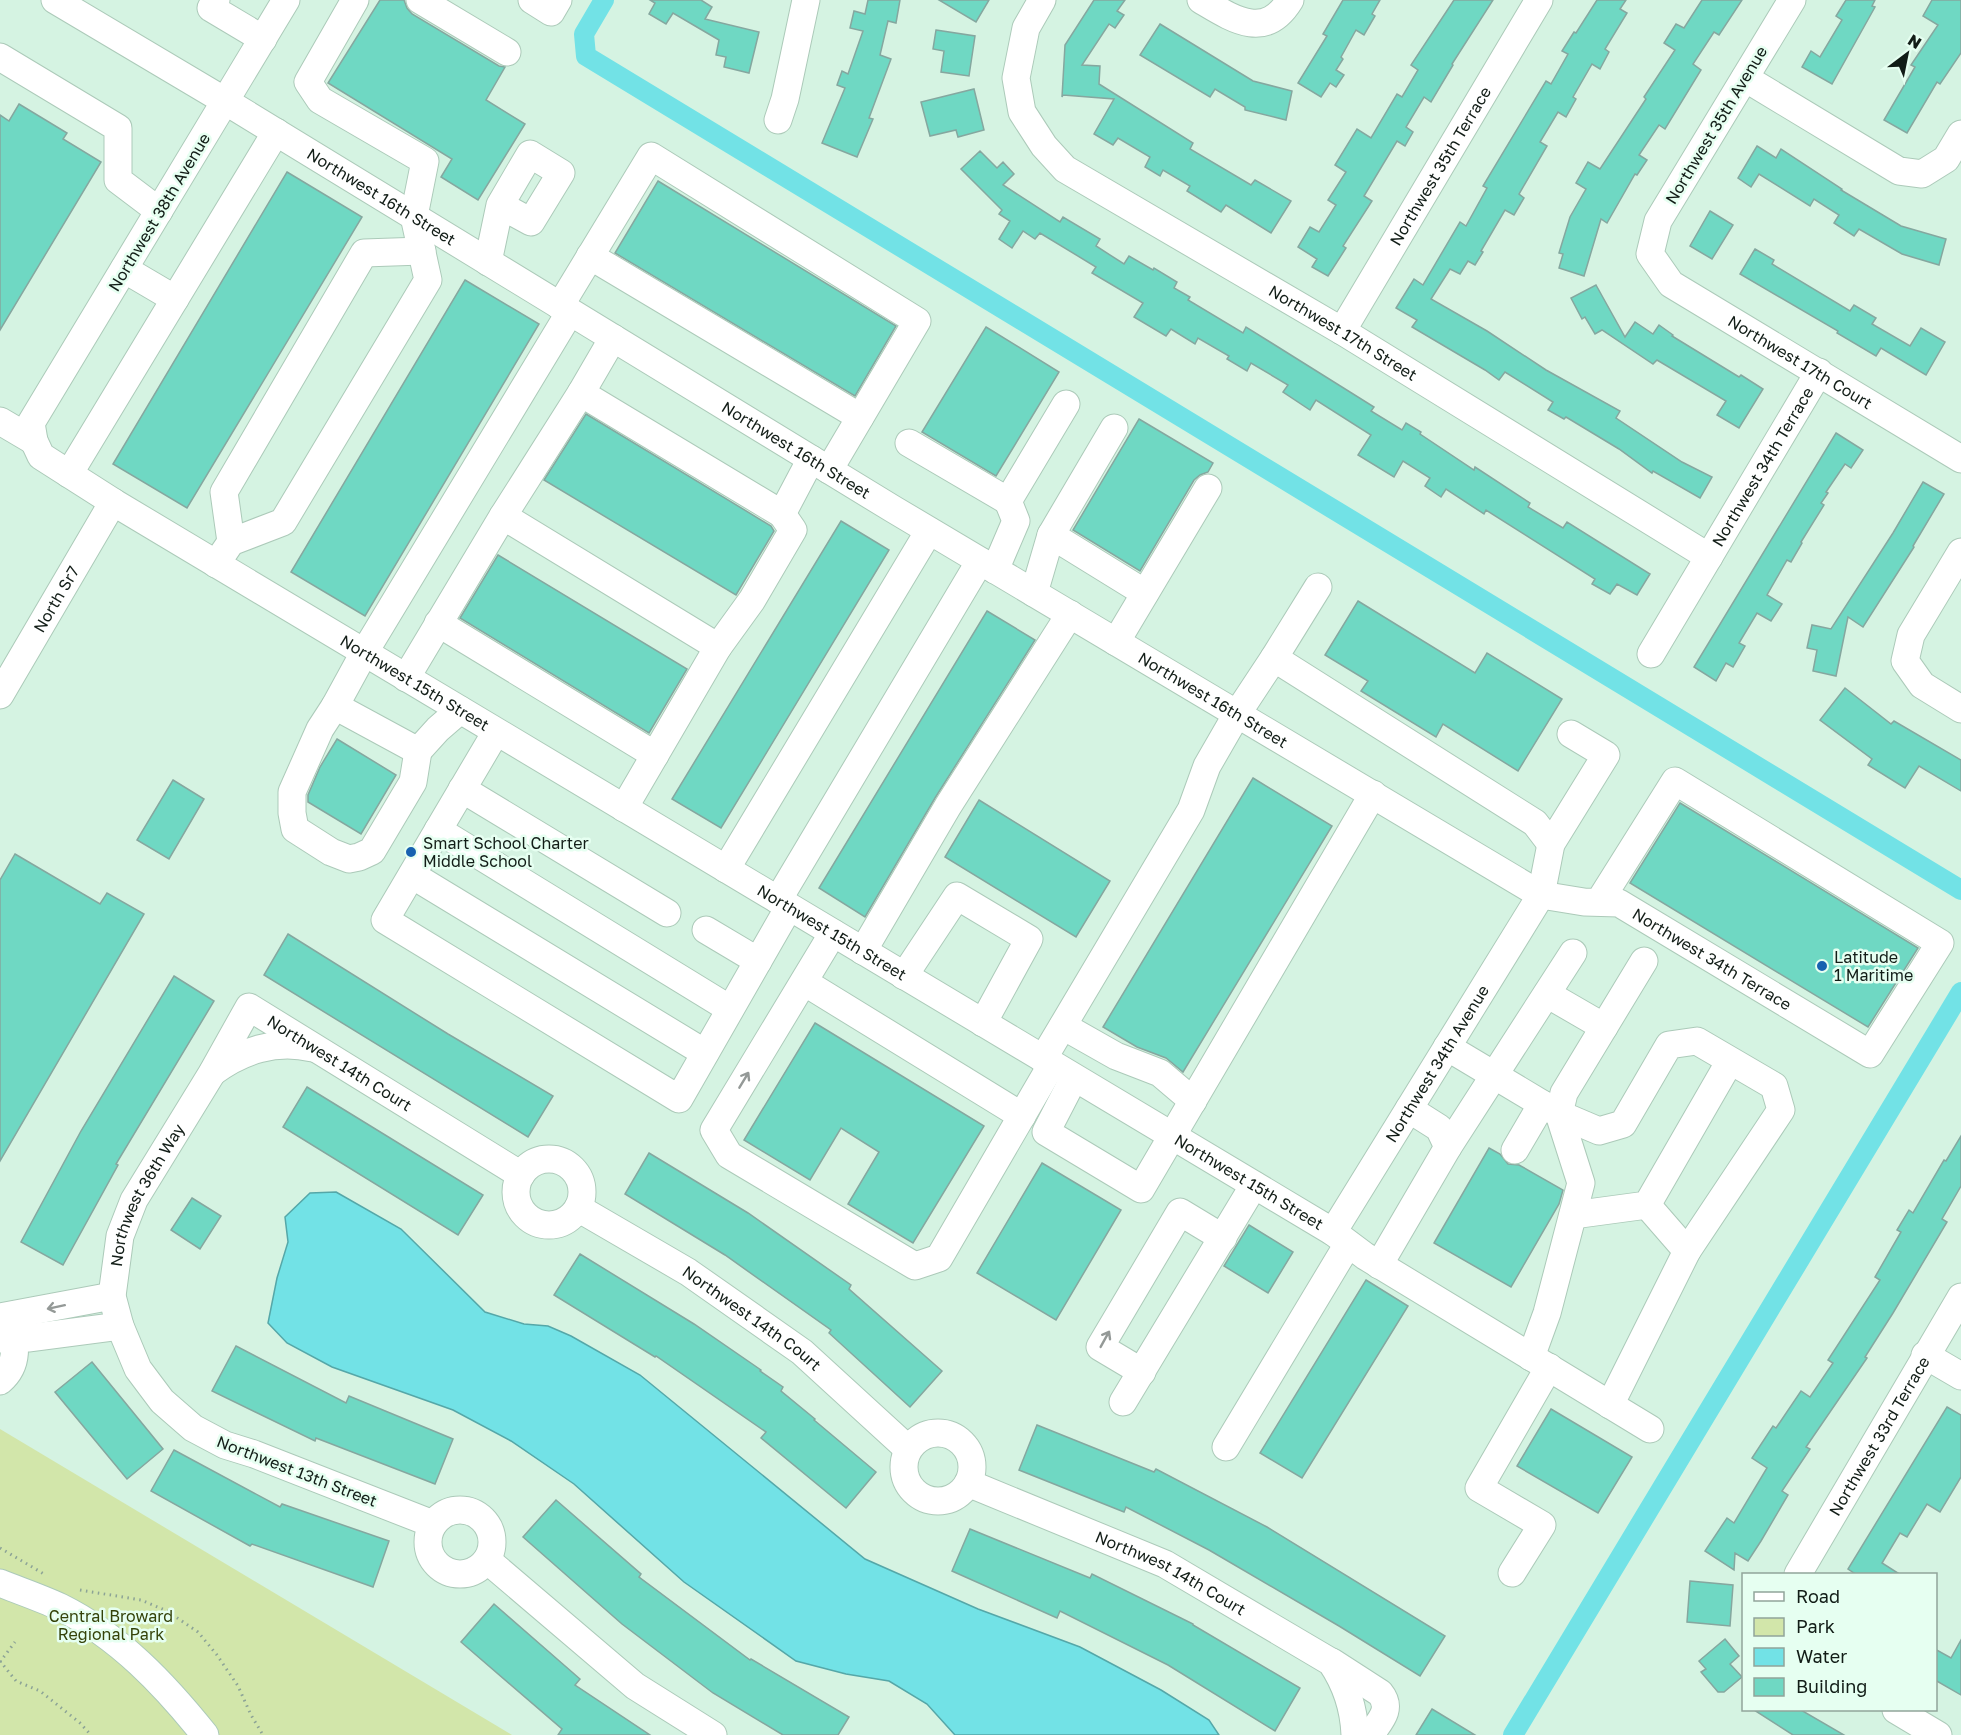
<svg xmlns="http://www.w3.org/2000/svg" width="1961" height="1735" viewBox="0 0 1961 1735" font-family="'Golos Text',sans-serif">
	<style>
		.park { fill: #d2e6aa }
		.water { fill: #72e2e6; stroke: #55a7a8; stroke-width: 1.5 }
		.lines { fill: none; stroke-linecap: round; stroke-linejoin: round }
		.canal { stroke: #72e2e6; stroke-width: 20 }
		.building { fill: #6fd8c3; stroke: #85a79f; stroke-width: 1.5 }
		.minor-casing { stroke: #accab9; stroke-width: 29 }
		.path { stroke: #8ca396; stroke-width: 3; stroke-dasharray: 1.5 4.5; stroke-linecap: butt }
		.minor { stroke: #fff; stroke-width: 27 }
		.oneway { stroke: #949997 }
		.poi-dot { fill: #1861b0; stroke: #e6fff1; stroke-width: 2 }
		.labels { text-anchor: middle; stroke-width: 5; stroke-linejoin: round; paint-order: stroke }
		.street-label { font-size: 16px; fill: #121d17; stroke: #e6fff1 }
		.poi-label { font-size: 16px; fill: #121d17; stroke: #e6fff1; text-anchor: start }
		.park-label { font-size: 16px; fill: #344209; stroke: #e6fff1 }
	</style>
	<rect width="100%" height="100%" fill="#d5f3e2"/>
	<!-- park -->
	<polygon class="park" points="0,1429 512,1735 0,1735"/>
	<!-- water -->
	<polygon class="water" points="336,1192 401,1229 485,1312 524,1324 548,1326 571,1336 640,1375 865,1559 978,1609 1080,1647 1161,1690 1209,1720 1219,1735 955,1735 927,1704 889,1681 846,1674 796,1661 684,1582 574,1484 511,1441 453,1410 332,1367 287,1343 268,1323 277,1278 288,1242 285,1217 310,1193"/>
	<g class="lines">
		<!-- canal -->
		<g class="canal">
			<polyline points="604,0 584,34 586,56 1961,890"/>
			<polyline points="1513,1735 1961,992"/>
		</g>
	</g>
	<!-- building -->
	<g class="building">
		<polygon points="380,0 404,0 407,8 412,14 499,66 505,67 486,100 525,124 478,200 441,177 452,159 328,83"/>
		<polygon points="650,0 701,0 712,7 705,19 759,32 749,73 724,67 726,57 716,55 719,40 673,13 666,24 649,14 655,3"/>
		<polygon points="868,0 900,0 896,23 888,21 880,55 891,59 869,118 873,119 857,157 822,143 845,88 837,85 842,71 848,74 863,31 850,28 854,11 865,14"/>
		<polygon points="939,0 989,0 976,22"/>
		<polygon points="1094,0 1125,0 1117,11 1124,15 1115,28 1109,24 1082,65 1100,66 1099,84 1193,143 1190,149 1251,185 1255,180 1291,201 1271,233 1226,205 1221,212 1187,191 1190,186 1163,170 1160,176 1145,167 1150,157 1118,138 1113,145 1094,134 1114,99 1063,95 1062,97 1065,45"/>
		<polygon points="1343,0 1380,0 1372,14 1375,16 1364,35 1356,30 1341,57 1343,59 1336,70 1344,75 1336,87 1330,83 1321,97 1298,83 1327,36 1323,34"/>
		<polygon points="1454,0 1493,0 1452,64 1453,65 1431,102 1424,97 1406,127 1413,132 1405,146 1397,141 1364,196 1372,201 1343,246 1346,248 1328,276 1312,267 1317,259 1298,247 1310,227 1319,232 1336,205 1328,200 1346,172 1335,165 1357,129 1371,138 1397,94 1402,97 1418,70 1411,65"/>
		<polygon points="1597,0 1626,0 1620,9 1627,13 1605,49 1609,52 1600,69 1592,64 1573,97 1576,99 1566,117 1558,112 1540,142 1547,146 1519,194 1524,198 1514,215 1505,210 1481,251 1483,252 1475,265 1468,261 1460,274 1450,269 1431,299 1487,331 1546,370 1620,411 1616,418 1682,462 1712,477 1700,498 1653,471 1652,473 1619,449 1566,417 1564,419 1548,410 1553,402 1505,372 1499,380 1485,370 1412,327 1417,320 1396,308 1414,279 1423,285 1460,222 1466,226 1487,188 1483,186 1546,81 1551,84 1568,54 1562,51 1574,32 1576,33"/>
		<polygon points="1702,0 1742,0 1719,35 1714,32 1693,64 1701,70 1665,129 1659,125 1639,155 1647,160 1637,175 1635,174 1607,223 1601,219 1584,276 1559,268 1563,254 1559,253 1570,217 1586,189 1576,183 1588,162 1600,169 1646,99 1644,97 1675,50 1664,43 1676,24 1684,28"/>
		<polygon points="1846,0 1875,0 1872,6 1875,7 1832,84 1802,67 1811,51 1820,57 1842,20 1836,16"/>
		<polygon points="1932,0 1961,0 1961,53 1940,84 1937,82 1907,133 1884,120 1915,67 1911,65 1938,25 1923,16"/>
		<polygon points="1160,24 1253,81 1292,91 1286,120 1245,110 1245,107 1215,89 1210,97 1140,55"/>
		<polygon points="936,30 975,36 969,76 941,72 944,51 933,49"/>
		<polygon points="974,89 984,130 958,137 956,130 930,136 921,102"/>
		<polygon points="19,104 67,133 63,139 101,162 0,330 0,115 9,121"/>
		<polygon points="1757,146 1776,158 1781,149 1842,189 1841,190 1901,226 1946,239 1939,265 1902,254 1859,229 1854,236 1834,223 1839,215 1814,199 1810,206 1759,174 1751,187 1738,178"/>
		<polygon points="980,151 997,168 1003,162 1014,174 1003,185 1060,222 1063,217 1100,239 1096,246 1124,264 1129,256 1153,270 1154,268 1177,282 1174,288 1190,297 1188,300 1243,333 1246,327 1374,407 1371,411 1402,430 1406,423 1421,432 1420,434 1474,470 1475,467 1530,503 1528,507 1563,528 1567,522 1650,574 1637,595 1617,584 1610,594 1592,584 1595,579 1486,510 1484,514 1446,489 1441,497 1425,486 1430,478 1403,461 1394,477 1358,455 1371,435 1316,400 1310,410 1283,392 1288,385 1251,363 1247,371 1227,359 1229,356 1198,338 1195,344 1171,329 1166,336 1134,317 1143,303 1092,273 1096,267 1040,233 1035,239 1023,231 1012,248 999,239 1010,221 999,214 1002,210 961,169"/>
		<polygon points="287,172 362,217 187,508 113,464"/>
		<polygon points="658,181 896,326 855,396 615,253"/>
		<polygon points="1710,211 1733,225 1712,259 1690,246"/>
		<polygon points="1755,249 1774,260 1772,264 1850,311 1854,305 1876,318 1872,324 1910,346 1921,328 1945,342 1926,375 1881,348 1876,356 1837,333 1838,331 1740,274"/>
		<polygon points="465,280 539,324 365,616 291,572"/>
		<polygon points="1596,285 1625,337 1635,322 1653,334 1659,325 1673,335 1672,336 1739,377 1741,375 1763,389 1739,428 1717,415 1726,401 1657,360 1653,364 1602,330 1595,334 1585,317 1582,319 1571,298"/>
		<polygon points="986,327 1059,372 996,476 922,432"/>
		<polygon points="586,414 771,526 774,531 736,595 544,480"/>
		<polygon points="1139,419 1213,463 1208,472 1200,475 1194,480 1140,571 1073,530"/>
		<polygon points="1836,433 1863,450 1851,468 1845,464 1826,492 1828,493 1821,503 1824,505 1801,542 1802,543 1791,562 1787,560 1767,595 1782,604 1771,621 1757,613 1739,643 1745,646 1733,667 1726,663 1716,681 1694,667"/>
		<polygon points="1923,482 1944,494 1913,546 1914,547 1863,627 1848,617 1836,676 1813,671 1817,650 1807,648 1812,625 1831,629 1893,533"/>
		<polygon points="841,521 889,550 721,828 672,799"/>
		<polygon points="498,555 687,669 649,733 460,618"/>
		<polygon points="1358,601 1475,673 1487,653 1562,699 1518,771 1443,724 1436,737 1361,691 1368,681 1325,655"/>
		<polygon points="987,611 1035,640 935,798 865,917 819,888"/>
		<polygon points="1845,688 1891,724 1894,721 1961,760 1961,791 1919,766 1905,788 1868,765 1872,759 1820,720"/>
		<polygon points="337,739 396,775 361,834 308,802 308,795 320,767"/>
		<polygon points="1253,778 1332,826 1183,1072 1166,1058 1137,1047 1103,1027"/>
		<polygon points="173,780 204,799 169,859 137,840"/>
		<polygon points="979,800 1110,881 1076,937 945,857"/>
		<polygon points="1680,803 1918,948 1868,1027 1630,883"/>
		<polygon points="15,854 100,904 107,893 144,914 0,1161 0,880"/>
		<polygon points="288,934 448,1034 553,1096 528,1137 264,975"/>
		<polygon points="174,976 214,1001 116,1164 118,1165 63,1265 21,1242 81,1131"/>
		<polygon points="815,1023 984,1126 913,1243 848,1204 879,1152 841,1128 810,1180 744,1140"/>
		<polygon points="307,1087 483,1195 458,1235 283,1127"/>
		<polygon points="1961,1136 1961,1186 1942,1219 1947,1222 1893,1313 1865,1357 1867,1358 1806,1447 1810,1449 1782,1491 1788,1495 1761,1541 1748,1561 1735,1553 1734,1570 1705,1551 1727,1518 1734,1523 1767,1468 1752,1458 1773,1426 1776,1428 1801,1391 1810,1397 1833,1363 1828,1360 1880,1280 1875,1277 1901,1232 1897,1230 1909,1210 1913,1213 1944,1160 1946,1161"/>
		<polygon points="1489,1148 1500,1154 1508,1164 1519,1165 1563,1190 1559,1204 1511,1287 1434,1243"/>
		<polygon points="649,1153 748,1213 851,1285 849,1289 942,1371 910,1407 829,1333 831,1330 725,1255 625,1194"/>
		<polygon points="1042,1163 1121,1210 1056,1320 977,1273"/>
		<polygon points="192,1198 221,1216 200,1249 171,1230"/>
		<polygon points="1249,1225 1293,1252 1268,1293 1224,1266"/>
		<polygon points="580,1254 694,1324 761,1370 760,1371 783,1387 781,1391 815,1419 814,1420 876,1472 846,1508 761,1438 766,1432 656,1356 655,1357 554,1295"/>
		<polygon points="1366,1280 1408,1306 1302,1478 1260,1453"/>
		<polygon points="236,1346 346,1403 349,1396 453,1439 435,1484 316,1438 315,1441 212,1391"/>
		<polygon points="92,1362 163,1449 127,1479 55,1392"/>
		<polygon points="1947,1407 1961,1415 1961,1477 1940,1512 1927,1504 1907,1537 1900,1533 1882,1563 1901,1575 1857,1575 1848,1569"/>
		<polygon points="1551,1409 1632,1457 1598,1513 1517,1466"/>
		<polygon points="1037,1425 1154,1472 1156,1469 1267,1527 1445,1636 1420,1676 1339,1626 1209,1550 1126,1507 1124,1512 1019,1470"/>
		<polygon points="174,1450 280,1507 282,1504 389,1541 373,1587 252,1544 250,1546 151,1491"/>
		<polygon points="556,1500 641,1574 639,1577 750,1660 751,1659 849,1717 838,1735 783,1735 713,1693 622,1624 523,1537"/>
		<polygon points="970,1529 1090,1578 1092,1574 1193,1624 1193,1625 1300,1688 1275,1731 1168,1665 1060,1611 1057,1618 952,1571"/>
		<polygon points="1690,1581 1733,1585 1730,1626 1687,1622"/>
		<polygon points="494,1604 580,1679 575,1685 650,1735 558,1735 562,1729 461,1642"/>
		<polygon points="1725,1639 1739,1656 1730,1664 1742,1677 1724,1692 1718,1692 1701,1672 1706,1669 1699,1661"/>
		<polygon points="1961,1640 1961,1695 1935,1680 1935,1649 1951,1658"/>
		<polygon points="1432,1709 1475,1735 1416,1735"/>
		<polygon points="1754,1710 1801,1710 1844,1735 1793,1735"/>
	</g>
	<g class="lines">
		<defs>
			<g id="minor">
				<path id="s1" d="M55 0 225 101 893 509 1541 895 1584 902 1619 903 1870 1054 1940 943 1675 781 1599 902"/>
				<polyline points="216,0 211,8 263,39"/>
				<path id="s2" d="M286 0 31 423 34 441 41 456 113 502 1333 1232 1365 1256 1650 1429"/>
				<polyline points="420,0 507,52"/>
				<polyline points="532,0 551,12 558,0"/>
				<path id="s3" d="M1042 0 1026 28 1016 78 1022 112 1044 146 1065 169 1342 331 1709 557"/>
				<path d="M1201 0C1233 19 1265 41 1290 0"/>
				<path id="s4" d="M1792 0 1658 221 1650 254 1671 284 1961 459"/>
				<polyline points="0,57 118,128 118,180 159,211"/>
				<polyline points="1745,78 1899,171 1922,174 1946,159 1961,134"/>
				<polyline points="778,120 785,99 806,0"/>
				<polyline points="590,256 860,417"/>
				<polyline points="488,262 500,205 530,154 561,173 531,222 500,205"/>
				<polyline points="124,269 175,299"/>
				<polyline points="560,306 651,156 917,321 829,470"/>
				<path id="s5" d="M1342 331 1539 0"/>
				<polyline points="613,338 581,393 782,514 811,459"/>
				<polyline points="0,421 34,441"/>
				<polyline points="1114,428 1051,535 1145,593"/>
				<polyline points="909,443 1008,501"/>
				<polyline points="69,474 276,132"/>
				<polyline points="503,516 581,393"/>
				<polyline points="231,542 224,492 364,253 422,251"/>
				<polyline points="1961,552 1911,635 1905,661 1922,685 1961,709"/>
				<polyline points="216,564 231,542 283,522 428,280 414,216 425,161 320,100 308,82 355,0"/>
				<polyline points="995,570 1016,521 1008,501 1066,404"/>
				<polyline points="1034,593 1051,535"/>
				<polyline points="438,623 655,755"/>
				<polyline points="1116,642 1208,488"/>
				<polyline points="718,647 752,600 793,530 782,514"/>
				<path id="s6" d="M1651 654 1819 372"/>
				<polyline points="1274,658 1318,587"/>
				<polyline points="406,678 503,516 718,647 624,808"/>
				<path id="s7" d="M0 695 113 502"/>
				<polyline points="335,706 320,729 292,792 292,813 295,829 331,852 349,859 359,857 372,851 413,782 418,751"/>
				<polyline points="460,710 438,729 418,751 335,706 364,653 570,312"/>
				<polyline points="496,732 385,920 679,1099 789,907"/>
				<polyline points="462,789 667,913"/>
				<polyline points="438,830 730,1009"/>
				<polyline points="726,869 929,531"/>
				<polyline points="412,875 705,1053"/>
				<polyline points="778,900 980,561"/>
				<polyline points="706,930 758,961"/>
				<polyline points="833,933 714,1130 729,1155 915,1266 939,1258 1052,1064"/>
				<polyline points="863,951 948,806 1070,614"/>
				<polyline points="904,976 957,896 1029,939 983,1023"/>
				<polyline points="804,982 1022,1116"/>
				<polyline points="1547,994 1604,1027"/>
				<polyline points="1063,1026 1116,1056 1160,1073 1193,1101"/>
				<polyline points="1447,1047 1559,1114 1581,1183 1547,1313 1531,1357"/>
				<polyline points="1043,1059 1191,810 1207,766 1237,714 1274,658 1535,823 1551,844"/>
				<path d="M213 1072C241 1051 276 1039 312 1048"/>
				<polyline points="1074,1078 1046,1132 1141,1189 1373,794"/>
				<polyline points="1448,1147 1573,953"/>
				<polyline points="1515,1150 1542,1104"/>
				<circle cx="549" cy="1192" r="33"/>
				<polyline points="1647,1205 1687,1251"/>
				<path id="s8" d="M578 1208 688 1272 802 1352 908 1449"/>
				<polyline points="1573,1215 1647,1205 1730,1061"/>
				<path id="s9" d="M1333 1232 1541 895 1551 844 1606 755 1571 734"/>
				<polyline points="1379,1265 1448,1147 1439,1128 1409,1109"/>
				<polyline points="0,1317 112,1296"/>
				<polyline points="0,1339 28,1338 120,1326"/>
				<polyline points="1925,1355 1961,1376"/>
				<polyline points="1142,1372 1100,1347 1180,1212 1223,1238"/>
				<path d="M0 1381C20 1364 15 1343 10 1321"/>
				<polyline points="1123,1402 1254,1185"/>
				<polyline points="1610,1405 1687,1251 1781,1110 1774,1086 1697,1041 1669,1045 1623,1124 1599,1131 1559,1114 1564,1093 1644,961"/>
				<circle cx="938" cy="1467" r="34"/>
				<polyline points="1226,1447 1348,1244"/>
				<path id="s10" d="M968 1483 1165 1564 1331 1662C1346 1684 1354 1708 1355 1735"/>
				<circle cx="460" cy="1542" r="32"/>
				<path id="s11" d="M433 1524 254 1454 225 1445 193 1428 162 1401 138 1369 120 1326 112 1296 120 1236 134 1200 212 1073 249 1007 521 1175"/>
				<polyline points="487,1560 635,1686 713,1735"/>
				<polyline points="1512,1573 1542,1525 1479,1488 1549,1367"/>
				<path id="s12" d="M1798 1574 1961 1297"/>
				<path d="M0 1583C20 1591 41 1598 60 1607 119 1636 165 1685 205 1735"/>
				<path d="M1332 1662 1380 1693C1393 1709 1380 1721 1370 1735"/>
				<polyline points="1896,1710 1938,1735"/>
			</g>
		</defs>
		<!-- minor casing -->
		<use href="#minor" class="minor-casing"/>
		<!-- path -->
		<g class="path">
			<polyline points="0,1548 44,1574"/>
			<polyline points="80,1590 141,1600 167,1611 198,1632 217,1655 238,1686 251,1715 263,1735"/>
			<polyline points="0,1661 16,1681 40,1691 80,1723 91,1735"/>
			<polyline points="0,1662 15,1642"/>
		</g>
		<!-- minor -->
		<use href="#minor" class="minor"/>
	</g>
	<!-- one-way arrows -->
	<defs><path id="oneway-shaft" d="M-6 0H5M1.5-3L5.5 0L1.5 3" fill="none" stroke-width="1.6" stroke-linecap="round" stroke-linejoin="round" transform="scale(1.5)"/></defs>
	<g class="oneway">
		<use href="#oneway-shaft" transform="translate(744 1080) rotate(-59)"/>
		<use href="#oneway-shaft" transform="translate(56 1307) rotate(168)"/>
		<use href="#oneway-shaft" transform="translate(1105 1339) rotate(-61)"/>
	</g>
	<!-- markers -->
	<g class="poi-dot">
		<circle cx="411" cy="852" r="6"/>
		<circle cx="1822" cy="966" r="6"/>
	</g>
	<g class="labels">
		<!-- street labels -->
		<g class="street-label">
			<text transform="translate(1716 125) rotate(-59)" y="6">Northwest 35th Avenue</text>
			<text dy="6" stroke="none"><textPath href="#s5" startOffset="192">Northwest 35th Terrace</textPath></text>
			<text dy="6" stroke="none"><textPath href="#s1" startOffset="381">Northwest 16th Street</textPath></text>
			<text transform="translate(159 212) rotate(-59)" y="6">Northwest 38th Avenue</text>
			<text dy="6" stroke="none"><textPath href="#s3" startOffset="512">Northwest 17th Street</textPath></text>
			<text dy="6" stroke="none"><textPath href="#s4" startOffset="480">Northwest 17th Court</textPath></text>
			<text dy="6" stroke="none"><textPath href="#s1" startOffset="867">Northwest 16th Street</textPath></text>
			<text dy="6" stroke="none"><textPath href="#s6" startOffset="218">Northwest 34th Terrace</textPath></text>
			<text dy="6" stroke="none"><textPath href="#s7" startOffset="111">North Sr7</textPath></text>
			<text dy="6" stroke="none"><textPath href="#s2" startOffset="966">Northwest 15th Street</textPath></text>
			<text dy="6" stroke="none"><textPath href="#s1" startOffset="1353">Northwest 16th Street</textPath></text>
			<text dy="6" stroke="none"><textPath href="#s2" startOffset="1452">Northwest 15th Street</textPath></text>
			<text dy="6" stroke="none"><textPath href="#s1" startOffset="1922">Northwest 34th Terrace</textPath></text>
			<text dy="6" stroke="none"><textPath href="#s11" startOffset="848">Northwest 14th Court</textPath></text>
			<text dy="6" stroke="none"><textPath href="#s9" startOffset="198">Northwest 34th Avenue</textPath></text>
			<text dy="6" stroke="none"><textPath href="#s2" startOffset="1938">Northwest 15th Street</textPath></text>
			<text dy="6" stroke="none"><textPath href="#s11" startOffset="526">Northwest 36th Way</textPath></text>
			<text dy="6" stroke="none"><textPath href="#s8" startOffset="206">Northwest 14th Court</textPath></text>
			<text dy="6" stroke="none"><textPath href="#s12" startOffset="160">Northwest 33rd Terrace</textPath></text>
			<text transform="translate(297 1471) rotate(21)" y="6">Northwest 13th Street</text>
			<text dy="6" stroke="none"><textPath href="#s10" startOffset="222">Northwest 14th Court</textPath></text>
		</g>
		<!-- poi labels -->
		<g class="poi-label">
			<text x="423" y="849">Smart School Charter<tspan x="423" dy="18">Middle School</tspan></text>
			<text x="1834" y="963">Latitude<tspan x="1834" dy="18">1 Maritime</tspan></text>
		</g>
		<!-- park labels -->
		<g class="park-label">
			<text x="111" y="1622">Central Broward<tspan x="111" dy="18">Regional Park</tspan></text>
		</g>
	</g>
	<!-- legend -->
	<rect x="1742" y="1573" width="195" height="138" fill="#e6fff1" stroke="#91a59a" stroke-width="1.5"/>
	<rect x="1754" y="1592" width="30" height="9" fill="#ffffff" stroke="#91a59a" stroke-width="1.5"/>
	<text x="1796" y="1603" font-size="18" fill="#121d17">Road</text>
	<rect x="1754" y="1618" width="30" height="18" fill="#d2e6aa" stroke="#91a59a" stroke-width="1.5"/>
	<text x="1796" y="1633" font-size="18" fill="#121d17">Park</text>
	<rect x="1754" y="1648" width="30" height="18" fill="#72e2e6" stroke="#91a59a" stroke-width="1.5"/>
	<text x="1796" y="1663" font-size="18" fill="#121d17">Water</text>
	<rect x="1754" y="1678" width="30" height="18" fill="#6fd8c3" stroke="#91a59a" stroke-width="1.5"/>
	<text x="1796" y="1693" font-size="18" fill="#121d17">Building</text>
	<!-- north arrow -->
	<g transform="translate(1907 54) rotate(32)" stroke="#e6fff1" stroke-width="4.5" paint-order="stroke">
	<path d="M0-4.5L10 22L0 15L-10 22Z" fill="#121d17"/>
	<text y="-9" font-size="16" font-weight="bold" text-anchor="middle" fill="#121d17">N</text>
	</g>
</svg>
